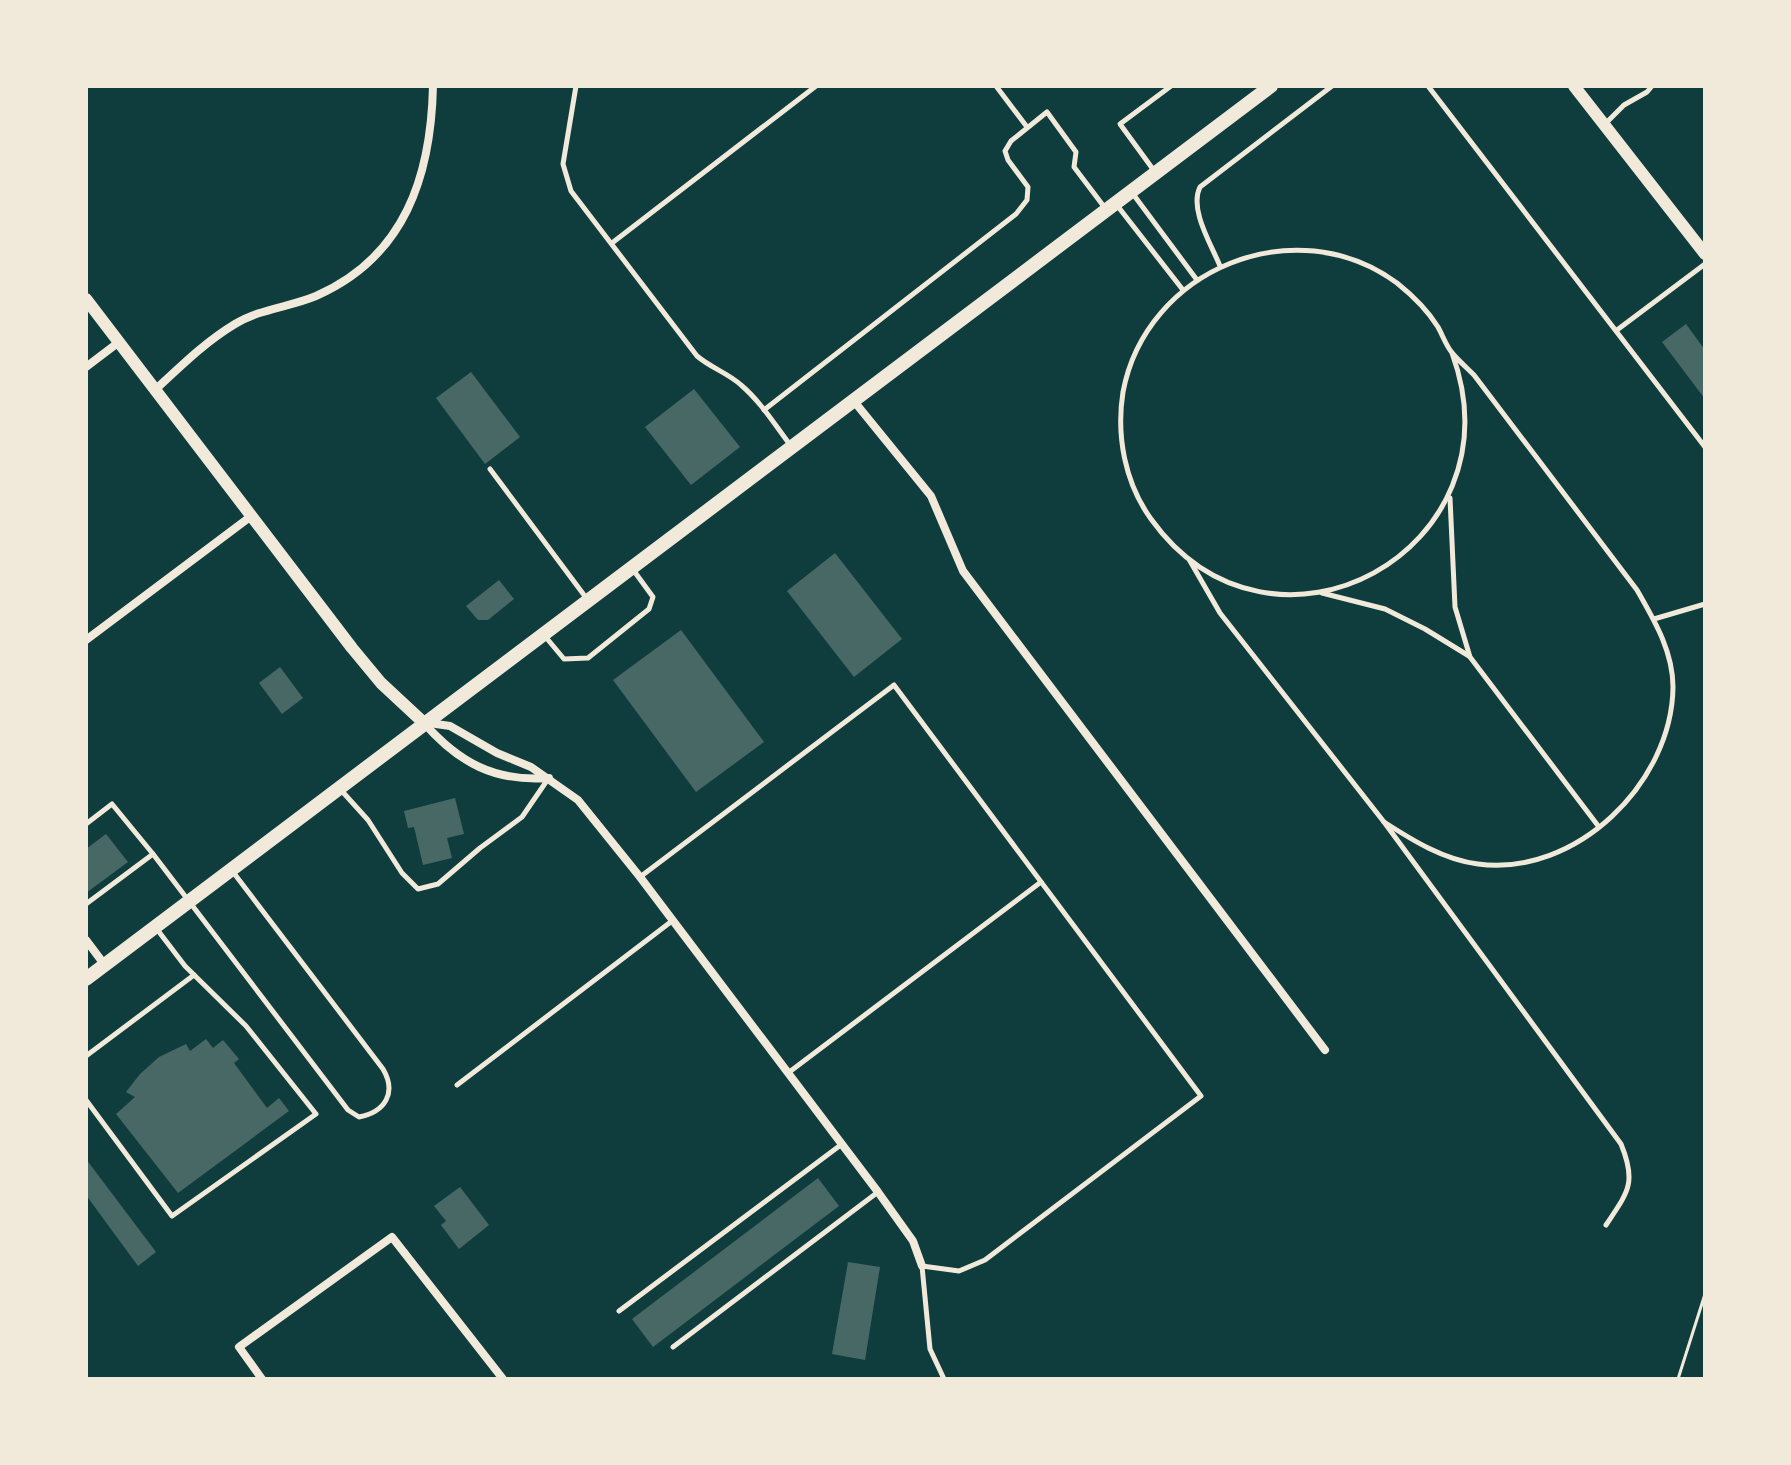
<svg xmlns="http://www.w3.org/2000/svg" width="1791" height="1465" viewBox="0 0 1791 1465" font-family="'Fira Sans Condensed',sans-serif">
	<style>
		.building { fill: #486865 }
		.lines { fill: none; stroke-linecap: round; stroke-linejoin: round }
		.path { stroke: #f1e9da; stroke-width: 3 }
		.service { stroke: #f1e9da; stroke-width: 5 }
		.minor { stroke: #f1e9da; stroke-width: 8 }
		.tertiary { stroke: #f1e9da; stroke-width: 12 }
		.secondary { stroke: #f1e9da; stroke-width: 14 }
	</style>
	<rect width="100%" height="100%" fill="#0f3d3e"/>
	<!-- building -->
	<g class="building">
		<polygon points="1686,324 1705,350 1705,399 1662,342"/>
		<polygon points="471,372 520,437 485,464 436,398"/>
		<polygon points="694,389 740,447 691,485 645,427"/>
		<polygon points="835,553 902,639 854,677 787,591"/>
		<polygon points="499,580 514,599 488,620 478,620 466,606"/>
		<polygon points="681,630 764,742 696,792 613,680"/>
		<polygon points="280,667 303,698 282,714 259,683"/>
		<polygon points="455,798 464,834 447,838 452,858 423,865 414,827 408,828 404,811"/>
		<polygon points="106,834 128,862 86,893 86,849"/>
		<polygon points="206,1039 213,1048 223,1040 239,1059 234,1063 267,1108 279,1098 289,1111 178,1193 116,1114 135,1097 126,1092 140,1074 159,1057 186,1044 190,1051"/>
		<polygon points="86,1159 156,1252 138,1266 86,1195"/>
		<polygon points="818,1178 839,1206 653,1347 632,1319"/>
		<polygon points="460,1187 489,1225 459,1249 441,1225 446,1221 434,1206"/>
		<polygon points="848,1262 880,1267 865,1360 832,1354"/>
	</g>
	<g class="lines">
		<!-- path -->
		<polyline class="path" points="1678,1379 1705,1294"/>
		<!-- service -->
		<g class="service">
			<path d="M576 86 563 164 571 191 697 356C711 368 728 373 741 385 761 402 775 425 791 446"/>
			<polyline points="996,86 1027,127"/>
			<polyline points="1428,86 1705,447"/>
			<polyline points="1605,124 1624,105 1647,92 1652,86"/>
			<polyline points="1155,172 1120,124 1171,86"/>
			<polyline points="1133,194 1197,280"/>
			<polyline points="1116,204 1183,290"/>
			<polyline points="612,243 816,86"/>
			<path d="M1220 266C1211 244 1189 209 1200 187L1332 86"/>
			<polyline points="1617,330 1705,264"/>
			<polyline points="764,410 1016,214 1027,200 1028,187 1008,160 1005,151 1011,141 1047,112 1076,152 1074,167 1105,208"/>
			<polyline points="490,469 587,599"/>
			<polyline points="1450,498 1455,607 1470,657 1599,827"/>
			<path d="M1190 561 1220 613 1384 822 1621 1144C1637 1183 1628 1192 1606 1225"/>
			<polyline points="1322,593 1385,609 1425,629 1469,656"/>
			<polyline points="1654,619 1705,604"/>
			<polyline points="544,635 564,659 588,658 649,609 653,597 634,571"/>
			<polyline points="340,789 368,820 402,873 418,889 438,884 480,848 522,817 548,779"/>
			<path d="M1384 822C1412 840 1444 860 1478 864 1576 877 1672 783 1673 687 1673 651 1654 620 1637 590L1474 375C1467 368 1459 361 1453 354 1446 346 1443 336 1438 327 1428 311 1412 295 1397 283 1295 208 1146 269 1123 392 1116 436 1125 483 1151 519 1272 687 1524 550 1452 353"/>
			<polyline points="86,824 112,804 153,854"/>
			<polyline points="640,877 894,685 1201,1096 985,1260 959,1271 922,1266 930,1349 944,1379"/>
			<path d="M86 904 153 854 348 1110 359 1117C385 1112 397 1093 383 1069L233 872"/>
			<polyline points="86,1056 194,975"/>
			<polyline points="788,1073 1041,882"/>
			<polyline points="457,1085 672,921"/>
			<polyline points="86,1100 172,1216 316,1114 246,1026 185,966 156,928"/>
			<polyline points="619,1311 842,1144"/>
			<polyline points="673,1347 878,1192"/>
		</g>
		<!-- minor -->
		<g class="minor">
			<polyline points="86,367 119,342"/>
			<path d="M155 390C181 366 205 342 235 324 259 309 290 307 316 296 405 257 431 176 433 86"/>
			<polyline points="853,400 931,496 963,571 1325,1050"/>
			<polyline points="86,640 250,517"/>
			<path d="M424 723C459 763 495 782 549 778"/>
			<polyline points="429,723 450,726 497,753 531,767 578,800 640,877 878,1192 913,1241 922,1266"/>
			<polyline points="86,940 104,964"/>
			<polyline points="262,1379 239,1347 392,1237 503,1379"/>
		</g>
		<!-- tertiary -->
		<g class="tertiary">
			<polyline points="1574,86 1705,254"/>
			<polyline points="86,299 352,648 381,683 424,723"/>
		</g>
		<!-- secondary -->
		<polyline class="secondary" points="86,979 1271,86"/>
	</g>
	<!-- border -->
	<rect width="1791" height="1465" fill="none" stroke="#f1e9da" stroke-width="176"/>
</svg>
